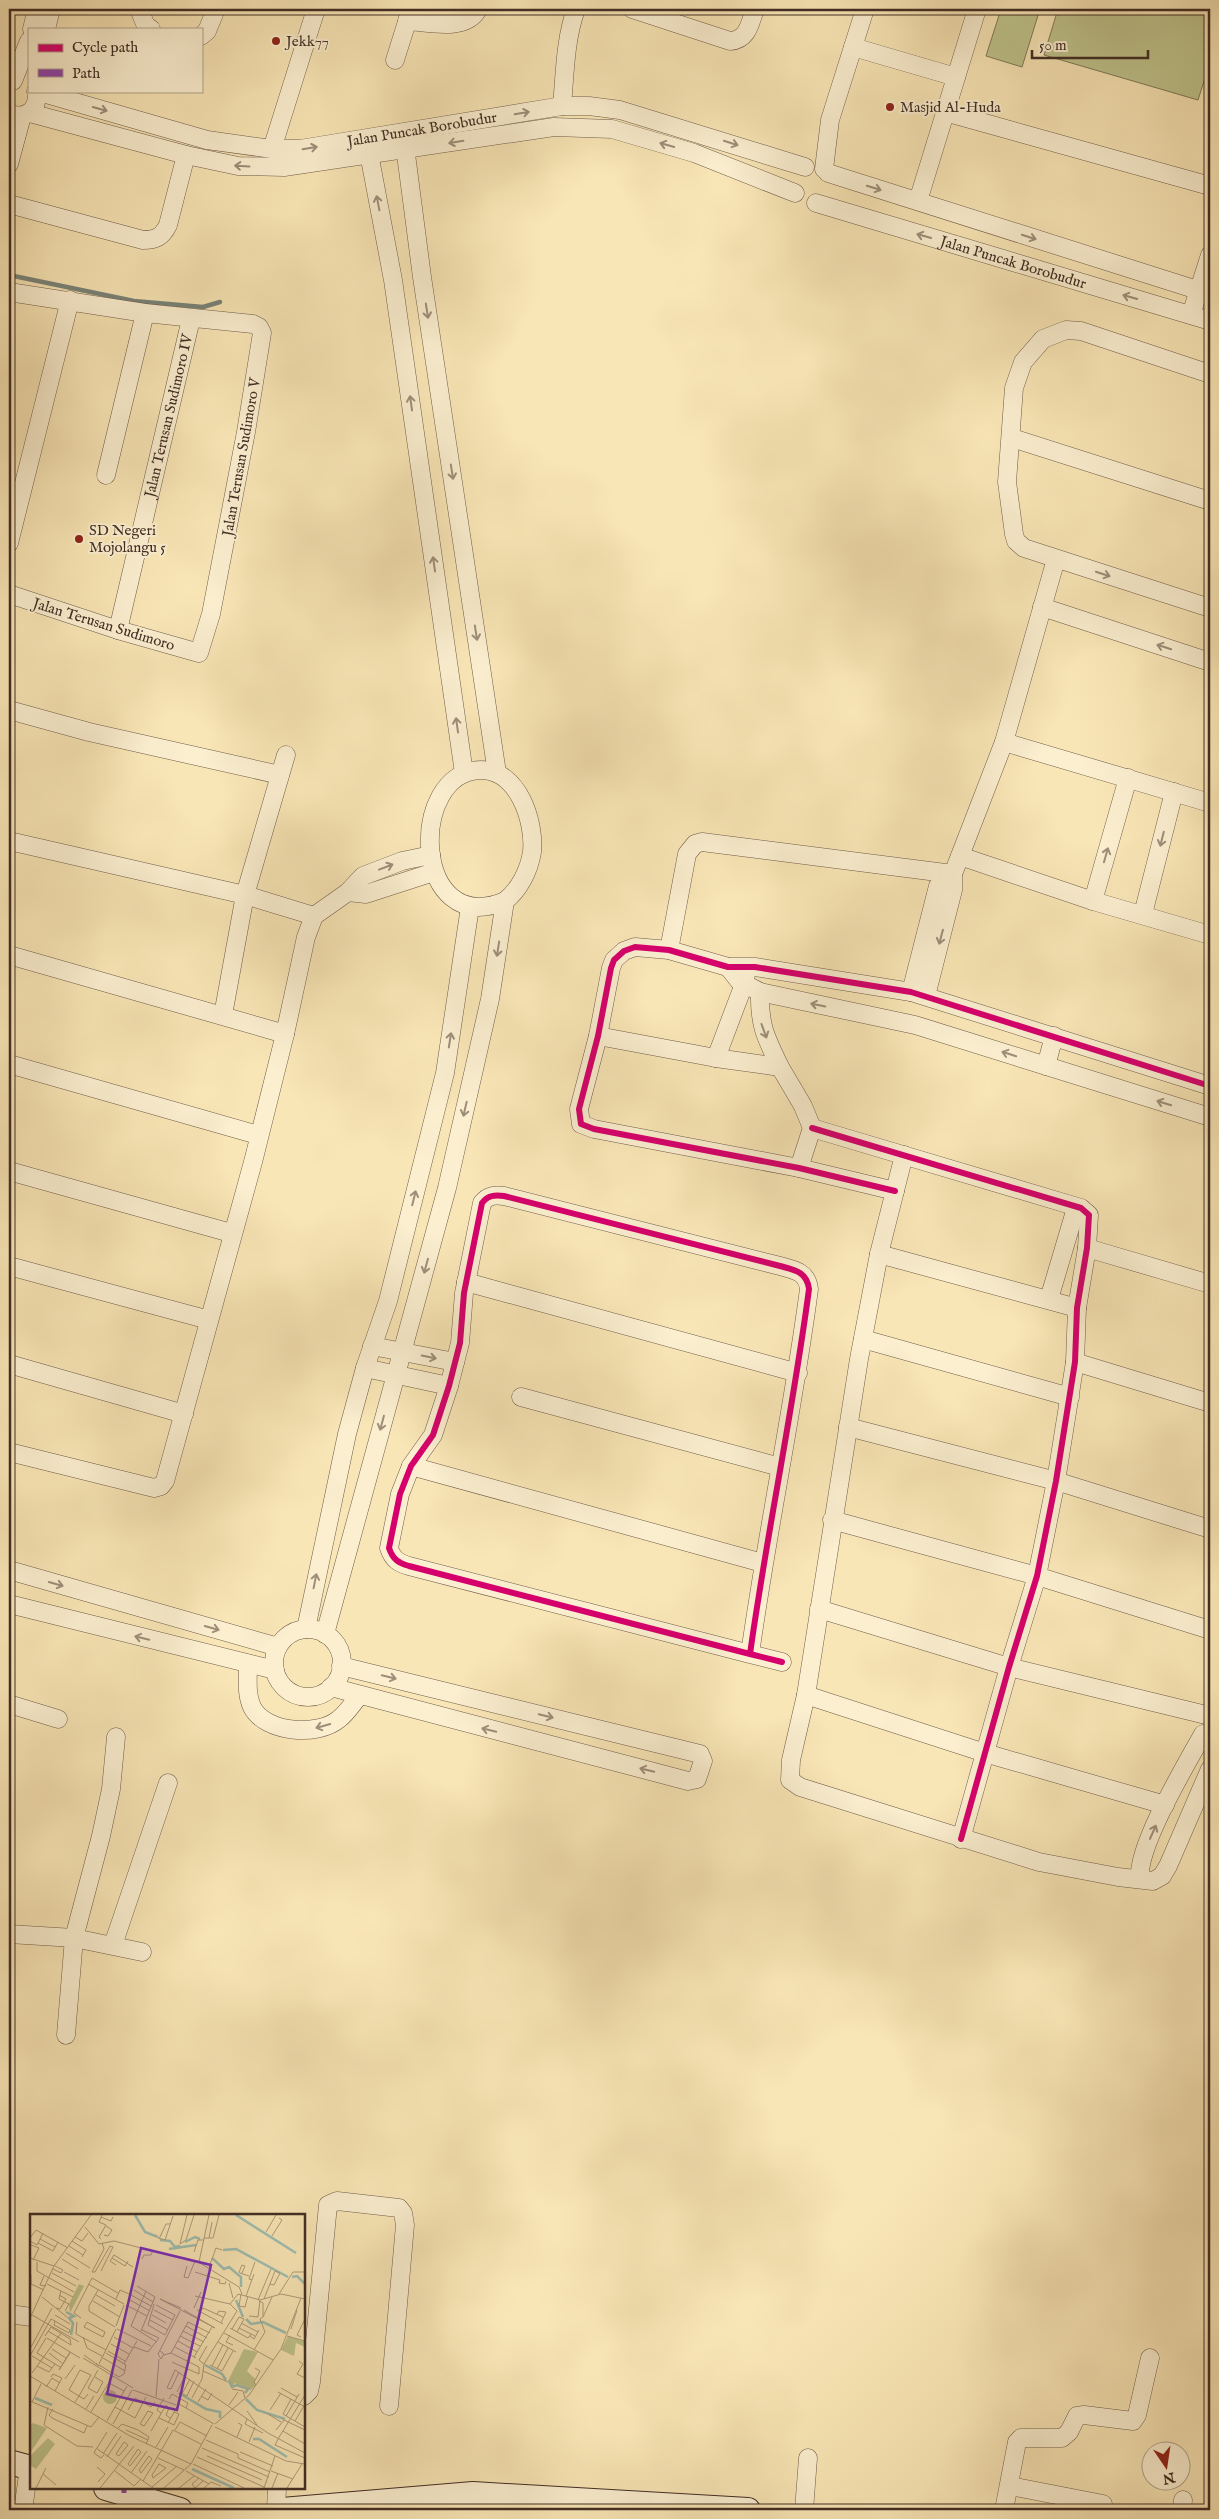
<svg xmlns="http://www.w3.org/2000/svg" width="1219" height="2519" viewBox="0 0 1219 2519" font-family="'IM FELL English',serif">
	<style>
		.grass { fill: #bfc48d; stroke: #807959 }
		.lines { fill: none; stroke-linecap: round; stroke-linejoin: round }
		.stream { stroke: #79857a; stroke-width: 4.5 }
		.street-casing { stroke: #6f5c49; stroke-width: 19 }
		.secondary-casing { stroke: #412e25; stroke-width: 26 }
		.street { stroke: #fbefd0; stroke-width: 18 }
		.secondary { stroke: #fbefd0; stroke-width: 24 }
		.quiet { stroke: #8e44ad; stroke-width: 5; stroke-dasharray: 10 5; stroke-linecap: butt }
		.cycleway-casing { stroke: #fbefd0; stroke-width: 9 }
		.cycleway { stroke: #d6006c; stroke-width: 6 }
		.oneway { stroke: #9e8e7a }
		.poi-dot { fill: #8f2418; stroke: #fbefd0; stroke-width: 2 }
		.labels { text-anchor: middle; stroke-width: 4; stroke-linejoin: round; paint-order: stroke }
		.poi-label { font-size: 15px; fill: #412e25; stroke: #fbefd0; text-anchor: start }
		.street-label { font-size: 15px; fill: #412e25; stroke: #fbefd0 }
		.inset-river { fill: none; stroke: #9ebfb2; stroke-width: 2.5 }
		.inset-road { fill: none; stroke: #af9c7c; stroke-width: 1 }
		.view { fill: #7b2cbf; fill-opacity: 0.15; stroke: #7b2cbf; stroke-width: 2.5 }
		.inset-edge { fill: none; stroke: #412e25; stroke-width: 2.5 }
	</style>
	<rect width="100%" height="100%" fill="#f9e6b6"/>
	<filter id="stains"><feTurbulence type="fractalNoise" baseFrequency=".004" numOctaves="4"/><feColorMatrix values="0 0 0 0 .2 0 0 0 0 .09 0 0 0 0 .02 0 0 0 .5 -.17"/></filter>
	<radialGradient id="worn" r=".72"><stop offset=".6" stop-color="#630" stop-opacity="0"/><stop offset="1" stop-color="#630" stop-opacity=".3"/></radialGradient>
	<!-- grass -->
	<g class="grass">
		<polygon points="1001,9 1040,9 1022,67 986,56"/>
		<polygon points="1058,9 1210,9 1210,62 1198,100 1044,55"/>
	</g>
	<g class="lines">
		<!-- stream -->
		<polyline class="stream" points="9,275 134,301 203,307 220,302"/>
		<defs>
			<g id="street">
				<polyline points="139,9 146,26 151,29"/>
				<path d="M632 9 730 41C748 40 750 23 755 9"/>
				<path d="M407 21C429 22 466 32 478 9"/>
				<polyline points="32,29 37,9"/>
				<polyline points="46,29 51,9"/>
				<polyline points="201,36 207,31 216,9"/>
				<polyline points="853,47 956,77"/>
				<polyline points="395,60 411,9"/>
				<polyline points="13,81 29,41"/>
				<path d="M562 106C565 73 565 40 576 9"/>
				<polyline points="945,112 1210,186"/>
				<path id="s1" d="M9 113C25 121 40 109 36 91L207 140 272 149H300L562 106H589L620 110 805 167"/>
				<polyline points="30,113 186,155 238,166 284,167 554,127 612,129 694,153 795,193"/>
				<polyline points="404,139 422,277 497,773"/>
				<polyline points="367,143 393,280 464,773"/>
				<polyline points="272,149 316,9"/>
				<polyline points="9,164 22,116"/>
				<polyline points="824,169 830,120 865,9"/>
				<polyline points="828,173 1210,294"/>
				<polyline points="918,201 977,9"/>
				<path id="s2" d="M816 203 1210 321"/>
				<path d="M9 204 143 240C156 240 162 237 168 225L186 155"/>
				<polyline points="9,292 145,313 253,324 259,327 262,333 246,432 211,614 199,653 118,630 9,594"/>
				<polyline points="1191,315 1210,255"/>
				<polyline points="1210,374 1081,331 1066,330 1043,339 1023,362 1014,388 1007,482 1014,534 1016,541 1024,548 1210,608"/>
				<polyline points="1012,438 1210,501"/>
				<polyline points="106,475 145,313"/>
				<polyline points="9,543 70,300"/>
				<polyline points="1042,607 1210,662"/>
				<path id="s3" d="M118 630 191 319"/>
				<polyline points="9,710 89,732 280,775"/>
				<polyline points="1004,742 1210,803"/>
				<polyline points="9,841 245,895 314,916"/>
				<polyline points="960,856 1093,901 1210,935"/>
				<polyline points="348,892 366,894 434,872"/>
				<polyline points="1093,901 1128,778"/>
				<polyline points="1143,914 1174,792"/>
				<polyline points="669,950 687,854 695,844 702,842 953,874"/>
				<polyline points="9,955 285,1034"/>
				<polyline points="728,967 739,981 760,992 915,1025 1210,1117"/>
				<path d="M760 992C759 1025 766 1038 780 1067"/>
				<polyline points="911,992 938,886 953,874"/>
				<polyline points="926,996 953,890 953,874 1004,742 1056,559"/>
				<polyline points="223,1015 245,895 286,755"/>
				<polyline points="598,1036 716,1058 780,1067 803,1106 812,1128 799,1168"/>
				<polyline points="716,1058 744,984 746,974"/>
				<polyline points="9,1064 258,1135"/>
				<polyline points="1046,1066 1054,1036"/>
				<polyline points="812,1128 1081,1208 1089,1215 1087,1248 1077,1308 1075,1362 1056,1481 1037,1576 1009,1667 961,1839"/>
				<polyline points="904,1155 879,1254 859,1359 806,1695 791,1760 790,1780 800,1787 1039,1862 1118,1877 1153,1881 1162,1876 1168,1866 1210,1769"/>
				<polyline points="9,1171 231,1233"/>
				<polyline points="895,1191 799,1168 594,1129 581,1124 579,1109 598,1036 611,968 614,960 624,951 635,947 669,950 728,967 755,967 911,992 1210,1086"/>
				<polyline points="1087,1248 1210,1284"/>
				<polyline points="879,1254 1077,1308"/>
				<polyline points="9,1266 209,1320"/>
				<polyline points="466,1282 798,1373"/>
				<polyline points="1049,1299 1076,1208"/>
				<polyline points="863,1339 1070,1397"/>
				<polyline points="372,1346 455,1362"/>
				<polyline points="1075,1362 1210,1403"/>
				<polyline points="9,1364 184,1414"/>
				<polyline points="365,1368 449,1386"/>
				<polyline points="521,1397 780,1467"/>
				<polyline points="848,1427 1056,1481 1210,1529"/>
				<polyline points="9,1452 154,1488 161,1486 165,1481 253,1162 285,1034 306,937 314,916 348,892 363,876 402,861 431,855"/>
				<polyline points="411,1466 763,1563"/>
				<polyline points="832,1520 1037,1576 1210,1630"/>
				<polyline points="9,1570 278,1647"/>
				<polyline points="9,1604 275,1670"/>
				<polyline points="819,1609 1009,1667 1202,1714"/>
				<polyline points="306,1629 347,1434 365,1368 388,1301 445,1073 470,907"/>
				<circle cx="308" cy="1663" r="34"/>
				<path d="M325 1634 447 1188 490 999 505 901C519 890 529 871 532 852 535 821 518 770 481 770 407 771 412 940 505 901"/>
				<path d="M750 1654 409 1566C399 1563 393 1560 389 1548L400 1494 411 1466 433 1435 449 1386 460 1343 464 1293 482 1203C488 1195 495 1195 504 1196L780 1266C795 1270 807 1272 809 1289 793 1411 767 1532 750 1654L782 1662"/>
				<path d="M248 1665C248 1679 246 1694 252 1707 265 1733 318 1737 339 1719 347 1713 353 1703 359 1696"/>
				<polyline points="331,1687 688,1781 697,1779 703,1761 700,1754 341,1666"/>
				<polyline points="806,1695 985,1753 1165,1805"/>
				<polyline points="9,1704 58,1719"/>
				<path d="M1140 1878C1137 1846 1186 1765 1203 1734"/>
				<polyline points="9,1934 74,1938 142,1952"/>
				<polyline points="113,1945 168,1783"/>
				<polyline points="66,2035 74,1938 101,1836 111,1789 116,1737"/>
				<polyline points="9,2314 31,2317"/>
				<polyline points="304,2396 309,2391 311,2382 328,2205 337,2201 399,2208 403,2213 405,2225 389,2406"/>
				<polyline points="1010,2486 1103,2504"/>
				<polyline points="500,2495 502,2510"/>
				<polyline points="23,2510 29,2468"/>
				<polyline points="276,2510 277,2488"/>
				<polyline points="804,2510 808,2458"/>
				<polyline points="1004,2510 1017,2442 1021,2438 1062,2438 1069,2432 1077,2416 1084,2415 1133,2421 1137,2415 1150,2358"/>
				<polyline points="1182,2510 1183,2500"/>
			</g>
			<g id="secondary">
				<polyline points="9,2462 31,2468"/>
				<polyline points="106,2488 180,2510"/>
				<polyline points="282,2510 473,2494 748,2510"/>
			</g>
		</defs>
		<!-- street casing -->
		<use href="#street" class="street-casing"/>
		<!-- secondary casing -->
		<use href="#secondary" class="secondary-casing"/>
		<!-- street -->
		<use href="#street" class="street"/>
		<!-- secondary -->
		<use href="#secondary" class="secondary"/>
		<!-- quiet -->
		<polyline class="quiet" points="124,2488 124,2493"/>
		<defs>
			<g id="cycleway">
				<polyline points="812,1128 1081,1208 1089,1215 1087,1248 1077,1308 1075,1362 1056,1481 1037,1576 1009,1667 961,1839"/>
				<polyline points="895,1191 799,1168 594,1129 581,1124 579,1109 598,1036 611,968 614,960 624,951 635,947 669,950 728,967 755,967 911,992 1210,1086"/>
				<path d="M750 1654 409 1566C399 1563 393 1560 389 1548L400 1494 411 1466 433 1435 449 1386 460 1343 464 1293 482 1203C488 1195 495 1195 504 1196L780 1266C795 1270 807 1272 809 1289 793 1411 767 1532 750 1654L782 1662"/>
			</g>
		</defs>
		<!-- cycleway casing -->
		<use href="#cycleway" class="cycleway-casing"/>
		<!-- cycleway -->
		<use href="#cycleway" class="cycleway"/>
	</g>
	<!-- one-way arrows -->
	<defs><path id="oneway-shaft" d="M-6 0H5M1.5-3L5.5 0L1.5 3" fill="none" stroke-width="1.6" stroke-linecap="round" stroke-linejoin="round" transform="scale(1.25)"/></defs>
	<g class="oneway">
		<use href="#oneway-shaft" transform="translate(100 109) rotate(16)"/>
		<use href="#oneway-shaft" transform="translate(522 113) rotate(-10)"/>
		<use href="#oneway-shaft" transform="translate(456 142) rotate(171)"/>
		<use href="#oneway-shaft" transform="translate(731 143) rotate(18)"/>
		<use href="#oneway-shaft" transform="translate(667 145) rotate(-164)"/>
		<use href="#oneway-shaft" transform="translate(310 148) rotate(-9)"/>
		<use href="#oneway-shaft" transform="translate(242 166) rotate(-177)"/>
		<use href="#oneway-shaft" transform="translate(874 188) rotate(17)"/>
		<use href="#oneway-shaft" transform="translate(378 203) rotate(-101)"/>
		<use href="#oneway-shaft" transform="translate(924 236) rotate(-164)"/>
		<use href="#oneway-shaft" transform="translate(1029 237) rotate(18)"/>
		<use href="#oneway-shaft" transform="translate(1130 297) rotate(-164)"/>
		<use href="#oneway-shaft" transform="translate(427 311) rotate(81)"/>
		<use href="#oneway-shaft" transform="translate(411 403) rotate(-98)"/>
		<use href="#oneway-shaft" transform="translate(452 472) rotate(81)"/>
		<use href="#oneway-shaft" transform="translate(434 564) rotate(-98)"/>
		<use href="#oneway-shaft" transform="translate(1103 574) rotate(18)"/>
		<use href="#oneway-shaft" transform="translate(476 633) rotate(81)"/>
		<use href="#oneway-shaft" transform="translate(1164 647) rotate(-162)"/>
		<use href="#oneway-shaft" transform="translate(457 725) rotate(-98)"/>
		<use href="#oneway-shaft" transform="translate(1162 839) rotate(104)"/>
		<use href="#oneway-shaft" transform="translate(1106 855) rotate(-74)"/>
		<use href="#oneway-shaft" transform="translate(386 867) rotate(-21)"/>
		<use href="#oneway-shaft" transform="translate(941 937) rotate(105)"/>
		<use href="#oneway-shaft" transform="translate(498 949) rotate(99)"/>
		<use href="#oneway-shaft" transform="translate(818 1005) rotate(-168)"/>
		<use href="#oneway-shaft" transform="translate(764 1031) rotate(70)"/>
		<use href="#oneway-shaft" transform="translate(450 1040) rotate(-81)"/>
		<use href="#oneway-shaft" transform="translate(1009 1054) rotate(-162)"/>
		<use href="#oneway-shaft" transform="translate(1164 1103) rotate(-163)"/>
		<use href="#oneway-shaft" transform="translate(465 1109) rotate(103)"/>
		<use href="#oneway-shaft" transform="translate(414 1198) rotate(-76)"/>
		<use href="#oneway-shaft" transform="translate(426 1266) rotate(105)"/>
		<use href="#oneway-shaft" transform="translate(429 1357) rotate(12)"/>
		<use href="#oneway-shaft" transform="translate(382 1423) rotate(105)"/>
		<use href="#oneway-shaft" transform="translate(315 1581) rotate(-79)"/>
		<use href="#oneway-shaft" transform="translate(56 1584) rotate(16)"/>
		<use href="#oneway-shaft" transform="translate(212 1628) rotate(16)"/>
		<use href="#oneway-shaft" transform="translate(142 1638) rotate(-166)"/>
		<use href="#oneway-shaft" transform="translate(389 1677) rotate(14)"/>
		<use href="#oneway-shaft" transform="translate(546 1716) rotate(14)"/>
		<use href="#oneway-shaft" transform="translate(323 1726) rotate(164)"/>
		<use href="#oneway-shaft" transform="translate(489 1730) rotate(-166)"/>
		<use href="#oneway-shaft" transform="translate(647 1770) rotate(-166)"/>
		<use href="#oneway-shaft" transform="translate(1153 1832) rotate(-66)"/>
	</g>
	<!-- markers -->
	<g class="poi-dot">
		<circle cx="276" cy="41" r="5"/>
		<circle cx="890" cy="107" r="5"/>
		<circle cx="79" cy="539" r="5"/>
	</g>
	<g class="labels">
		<!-- poi labels -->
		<g class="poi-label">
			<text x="286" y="46">Jekk77</text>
			<text x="900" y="112">Masjid Al-Huda</text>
			<text x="89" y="535">SD Negeri<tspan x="89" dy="17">Mojolangu 5</tspan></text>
		</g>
		<!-- street labels -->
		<g class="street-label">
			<text dy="5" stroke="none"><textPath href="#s1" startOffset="440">Jalan Puncak Borobudur</textPath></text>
			<text dy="5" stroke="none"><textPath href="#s2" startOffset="206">Jalan Puncak Borobudur</textPath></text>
			<text dy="5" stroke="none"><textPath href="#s3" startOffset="220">Jalan Terusan Sudimoro IV</textPath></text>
			<text transform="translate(241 457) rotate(-80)" y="5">Jalan Terusan Sudimoro V</text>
			<text transform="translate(104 624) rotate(17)" y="5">Jalan Terusan Sudimoro</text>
		</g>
	</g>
	<!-- overview -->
	<g transform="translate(30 2214)">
		<rect width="275" height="275" fill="#f9e6b6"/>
		<path d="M73 183a7 7 0 1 1 14 0a7 7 0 1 1-14 0ZM3 209 17 214 0 239V212ZM18 224 25 230 6 255 0 251V242Z" fill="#bfc48d"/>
		<path d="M258 122 275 127V133L266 129 264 142 251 136Z" fill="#bfc48d"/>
		<path d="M49 70 54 72 40 99 39 90ZM214 135 228 138 217 157 225 165V172L220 176 205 169 202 172 198 167Z" fill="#bfc48d"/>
		<path class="inset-river" d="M105 1 115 18 128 23M206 1 266 39M130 26 140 27 145 33 150 32M155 28 165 23 170 25M139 35 166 31M193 36 206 35 258 63M182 44 194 55 199 53 211 63V73M262 63 267 62 275 70M206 86 213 103M36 98 44 102 39 104 43 109 41 121M216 105 221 110 233 108 256 119M175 151 192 160 196 166M199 167 202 173 207 171 218 175 215 179M149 179 176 195 190 198V204M5 184 22 191M216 185 227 196 255 205M223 225H229L257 243M162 255 204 274"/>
		<path class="inset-road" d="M71 3 81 7 83 3M55 13 69 30 84 27 170 49 209 73 212 80M236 18 246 1M74 21 78 22 82 16 76 12M242 22 252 6 249 4M45 23 52 27 58 19M0 24 6 16 38 34M128 24 135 26 143 2M174 24H183L189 1M179 24 182 8M10 25 25 33M71 25 69 23 76 11 69 8 72 1M129 25 136 10H140M0 27 7 31 13 19M42 27 56 36 52 43M8 29 23 37 28 28M150 30 156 26 164 1M150 30 157 1M1 31 9 34 3 46M39 32 53 41M164 38 168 26H174M36 39 60 54M0 44 24 52M82 44 95 52 98 47M32 45 48 55M112 45 114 41H121L123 36M7 48V57L44 78M169 48 179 1M86 51 80 47 84 41 103 53M157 52 154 63 158 64M179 53 186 34 192 36M23 55 31 59 33 56 25 52M71 57 83 33M34 58 49 66M62 58H65L80 32 83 33M62 58 74 35 72 29M165 58 190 66 189 69 195 70 196 67M22 59 46 72M212 59 215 52 212 51 209 58 210 59 219 62M1 61V70L14 76M14 62 10 71 16 72M158 64 165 47M222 66 219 65 225 48M199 69 203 84M17 70 43 83M58 70 94 90M107 72 125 83 111 117M68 76 59 92V97L85 113M104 76 123 88M31 77 29 85 39 90 35 97M116 77 101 112 127 128M211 80 209 92 215 93 218 82M249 80 263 58H275M66 81 85 92M101 81 121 92M216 82 224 60M12 83 37 103M86 85 90 76 99 80M98 85 120 97M234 85 245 57 250 59 244 71 240 70M228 86 241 55M230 86 251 80 275 85M63 87 90 103M229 87 233 89V102M124 90 118 111 135 121 145 101 126 91M200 90 208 80 230 86M96 91 117 102M26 94 30 95 36 85 29 81M151 94 130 85 153 97M164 94 171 78M124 96 143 106M167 96 193 110M153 97 185 114 154 96M170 98 173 94 193 103M187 100 189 97 196 98 191 109M2 101 49 128M25 101 40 110M122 101 136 109M219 102 228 103 230 86M233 103 242 83M0 104 24 52 61 1M51 104 44 99 62 64 88 79M120 106 138 116M25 107 40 116 39 119 24 111ZM47 108 46 120 76 136M57 108 75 118 73 123 54 113ZM211 109 228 118M86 112 94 91M156 112 177 124M200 114 218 124 221 120M209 114 225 122M87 115 121 132M202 115 209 103 214 105 207 118M261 115 267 96M18 117 41 131M153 117 174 128M194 119 243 146M200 121 196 128 203 131M15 122 21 113 40 125 41 131M150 122 170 132M220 122 224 125 229 116M257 122 275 127M53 123 57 134 72 142M84 123 103 134M271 123 267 121 275 105M17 124 50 144M148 127 167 138M188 128 206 138M81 130 99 140M104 133 118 138 129 124 112 116M145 133 166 144M0 135 22 94M22 135 36 144M224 136 235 118 230 105 233 103M78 137 95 147M130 137 134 140 131 145 128 140 150 97M40 138 29 156 40 139M7 139 30 153M7 139 16 124M19 139 32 149M141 139 169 153V160L142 148M54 141 69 152 66 149M134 141 141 139 158 108 180 119M0 142 21 105 25 107M2 142 22 154M164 143 182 113M53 144 103 174M73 144 95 157M269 147 273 150 267 160 275 164M69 150 86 115M94 150 107 127M174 150 169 146 177 132M69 151 89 163 94 160 96 151 76 139M180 151 192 157 203 137M7 152 19 158 25 150M182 152 193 131M225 154 230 157 224 168 226 171M187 155 198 134M173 157 198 168M2 159 31 119M0 162 100 222 161 250M21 163 23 160 32 164 25 177M65 163 73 168 67 179 58 174 68 156M35 165 45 151M79 169 94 177M16 173 22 164 30 169M251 174 267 183M141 175 137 174 145 156 238 219 275 239M141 175 149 158M202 175 213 177 215 184M103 176 146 191M147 178 155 162M248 178 275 193M152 180 160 165M153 180 157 182 164 167M171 182 178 186 182 179M126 183 129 145M162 184 172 165 174 150 207 97 200 90 165 82M139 185 142 180 158 189 156 194M261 185 253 200 275 213M0 187 61 213 69 203M2 188 11 170M45 188 49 182 61 161 50 156 39 176 54 185 58 180M168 188 176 175M149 190 184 210M199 191 208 178M18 193 14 211 47 232 63 233M85 193 105 204 116 183M23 195 19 201 22 204 54 219 57 212M56 195 64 182M98 196 105 184 121 193 125 188M240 196 251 179M118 197 123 199 114 212 110 210ZM217 197 227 211M61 198 83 162M131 199 127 196 134 184M238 200 251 208M256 202 269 180M129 204 144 211 149 200 144 198M217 205 215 210 233 219M77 207 97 172M265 207 275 190M138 209 148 191M83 210 102 176M185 210 219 181 251 135 271 84M185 213 256 247 275 250M88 214 92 210 108 216 119 223 116 230M96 216 118 226M145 216 150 208 177 222M246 216 254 206 275 216M121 217 136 191 139 194 136 201 140 204M253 217 275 230M207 223 212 211 208 209M248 225 275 181M248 225 245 231 275 244M176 226 208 240V244M94 228 98 231 89 242 86 240ZM219 228 225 213M126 233 138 213M66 234 123 274M67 234 77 218M172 234 239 263M66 235 64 239 71 244 74 241M108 235 111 238 100 252 98 250ZM210 238 243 252M73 240 87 219M119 242 122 245 111 259 109 256ZM128 242 143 216 171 230M177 242 232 266M77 243 91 222M167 243 234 273M128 244 154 256M208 244 240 258M129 250 136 254 123 264 122 261ZM163 250 214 274M67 253 75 260 68 268M85 257 104 272 111 265M156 257 179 270M241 257 263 265M101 259 117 237M13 260 26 271M169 264 162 270 165 274 173 267M113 267 128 242M122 273 147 252M6 274 16 254M70 274 104 232M134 274 161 250 182 211M149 274 164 262M174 274 181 268 191 272M234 274 245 242M242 274 248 259M257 274 272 250"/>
		<path class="view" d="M111 34 181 51 147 196 77 180Z"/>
		<rect width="275" height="275" class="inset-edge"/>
	</g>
	<!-- margin -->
	<rect width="1219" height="2519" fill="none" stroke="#f9e6b6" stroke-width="30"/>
	<rect x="10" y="10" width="1199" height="2499" fill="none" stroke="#412e25" stroke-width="2.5"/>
	<rect x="15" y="15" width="1189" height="2489" fill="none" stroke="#412e25"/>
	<!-- legend -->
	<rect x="28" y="28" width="175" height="65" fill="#fbefd0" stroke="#b1a28c"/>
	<rect x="38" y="44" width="25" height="8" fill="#d6006c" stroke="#b1a28c"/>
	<text x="72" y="52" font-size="15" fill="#412e25">Cycle path</text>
	<rect x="38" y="69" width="25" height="8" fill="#8e44ad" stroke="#b1a28c"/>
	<text x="72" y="78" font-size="15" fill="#412e25">Path</text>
	<!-- north arrow -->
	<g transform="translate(1166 2466) rotate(167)"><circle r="24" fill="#fbefd0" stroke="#b1a28c"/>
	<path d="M0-4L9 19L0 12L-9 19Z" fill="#8f2418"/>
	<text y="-8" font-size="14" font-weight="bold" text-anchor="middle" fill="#412e25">N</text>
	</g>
	<!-- scale -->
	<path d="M1032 50v8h116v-8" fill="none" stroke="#412e25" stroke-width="2.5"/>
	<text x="1039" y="50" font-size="15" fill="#412e25" stroke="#fbefd0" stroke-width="4" paint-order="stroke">50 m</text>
	<rect width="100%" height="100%" filter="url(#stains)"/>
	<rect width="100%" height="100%" fill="url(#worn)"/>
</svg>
